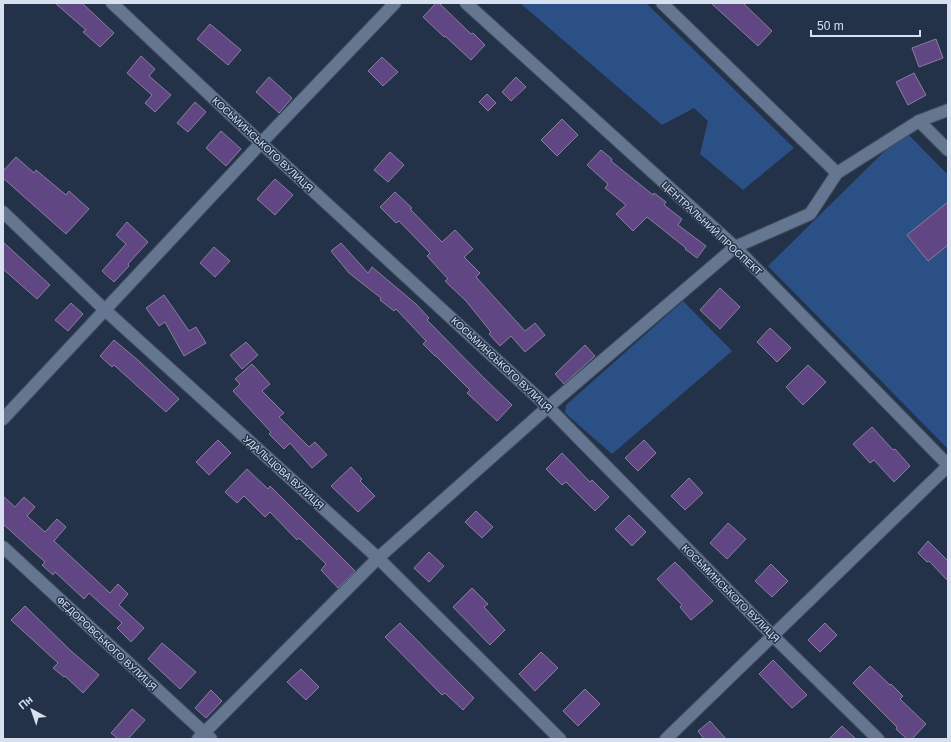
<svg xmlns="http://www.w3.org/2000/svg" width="951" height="742" viewBox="0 0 951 742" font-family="Arial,sans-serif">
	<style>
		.green { fill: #2b5086 }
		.building { fill: #604683; stroke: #8a7e9c }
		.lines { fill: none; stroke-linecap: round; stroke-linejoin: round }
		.street-casing { stroke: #404d60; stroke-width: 14 }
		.street { stroke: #647690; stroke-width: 12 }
		.labels { text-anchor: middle; stroke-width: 3; stroke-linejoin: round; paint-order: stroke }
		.street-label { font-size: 10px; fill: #d6e0ef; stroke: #233249 }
	</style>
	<rect width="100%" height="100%" fill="#233249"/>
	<!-- green -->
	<g class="green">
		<polygon points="520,3 646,3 794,148 743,190 700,154 708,121 694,108 662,125"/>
		<polygon points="905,131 948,175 948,449 768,266"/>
		<polygon points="683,301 732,351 612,454 565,413 566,405"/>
	</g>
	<!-- building -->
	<g class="building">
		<polygon points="55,3 82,3 114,33 100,47 83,32 86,30"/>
		<polygon points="436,3 439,3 471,34 473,33 485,45 471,60 445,36 444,37 423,17"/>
		<polygon points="711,3 743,3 772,31 758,46"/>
		<polygon points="210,24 241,50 228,65 197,39"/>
		<polygon points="936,39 943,58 919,67 912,48"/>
		<polygon points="141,56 155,69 149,76 171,95 155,112 145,103 152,95 127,73"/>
		<polygon points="382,57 398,72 383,86 368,71"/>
		<polygon points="914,73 926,95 908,105 896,82"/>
		<polygon points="269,77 292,98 279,113 256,92"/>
		<polygon points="516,77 526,87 511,101 502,92"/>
		<polygon points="487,94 496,103 488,111 479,102"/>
		<polygon points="195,102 206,112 188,132 177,123"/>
		<polygon points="562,119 578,135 557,156 541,140"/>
		<polygon points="221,131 241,149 226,166 206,148"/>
		<polygon points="601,150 612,159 611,161 653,195 654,193 666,202 664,205 682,219 678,225 706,246 697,258 685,249 686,248 647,217 633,231 616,214 626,205 605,188 608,184 587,165"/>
		<polygon points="390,152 404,165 388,182 374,170"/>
		<polygon points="16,157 34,173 36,170 66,195 69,191 89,209 66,234 3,178 3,171"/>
		<polygon points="275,179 293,195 275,215 257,199"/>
		<polygon points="395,192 412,208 410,209 442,242 455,230 473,249 464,257 480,273 476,277 525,331 535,323 545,335 525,352 511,336 500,346 489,334 491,332 466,301 445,281 448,279 427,256 430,253 399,221 396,223 380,207"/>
		<polygon points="948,202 948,245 928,261 907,235"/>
		<polygon points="127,222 148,242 128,264 129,266 114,282 102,271 126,244 116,235"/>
		<polygon points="3,242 50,285 37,299 3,269"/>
		<polygon points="341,243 368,273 372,267 416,304 429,318 427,320 483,377 512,405 497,421 467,393 470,390 436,356 435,356 423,344 426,341 396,309 394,311 380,300 381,298 349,273 331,251"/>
		<polygon points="214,247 230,261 215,277 200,263"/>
		<polygon points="720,288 740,307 720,329 700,310"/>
		<polygon points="164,295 189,331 196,327 206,343 184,356 165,322 159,326 146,308"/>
		<polygon points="71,303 83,314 68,331 55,320"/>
		<polygon points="770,328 791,348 777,362 757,342"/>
		<polygon points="114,340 139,361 179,399 166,412 114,365 112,367 100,356"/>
		<polygon points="246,342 258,355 242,369 230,355"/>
		<polygon points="585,345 595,356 564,384 555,374"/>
		<polygon points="252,364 270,384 262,391 284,413 279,417 309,447 315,442 327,455 312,468 290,443 284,449 269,434 271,432 233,391 240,384 235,379"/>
		<polygon points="808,365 826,382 803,405 786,387"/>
		<polygon points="872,427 893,450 895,449 910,466 894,482 874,460 870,463 853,444"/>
		<polygon points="218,440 231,453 209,475 196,462"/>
		<polygon points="644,440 656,453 638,471 625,458"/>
		<polygon points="562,453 590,482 592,480 609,497 595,511 566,482 562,485 546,469"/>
		<polygon points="351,467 362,479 360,481 375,496 358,512 331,486"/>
		<polygon points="247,469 268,489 270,486 355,571 338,588 321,570 326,564 299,538 297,540 270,512 265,517 244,496 237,503 225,492"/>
		<polygon points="689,478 703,493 685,510 671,496"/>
		<polygon points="3,496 15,507 24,497 35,507 27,516 45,532 57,519 66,527 54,541 110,593 118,584 128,594 119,605 144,628 131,642 117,628 122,623 89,593 84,599 55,572 53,575 42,565 45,562 3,524"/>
		<polygon points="476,511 493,527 482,538 465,522"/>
		<polygon points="629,515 646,532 632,546 615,529"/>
		<polygon points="728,523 746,539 727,559 710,543"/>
		<polygon points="928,541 948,561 948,581 929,561 927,562 918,553"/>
		<polygon points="429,552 444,566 429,582 414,568"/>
		<polygon points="675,562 713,601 691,620 680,607 682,605 657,579"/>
		<polygon points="771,564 788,581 772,597 755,581"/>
		<polygon points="472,588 488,604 484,607 505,630 490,645 453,607"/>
		<polygon points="25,606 70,650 99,675 83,693 65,676 64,677 53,668 58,663 11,620"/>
		<polygon points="400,623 474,698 463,710 445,693 442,695 385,637"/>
		<polygon points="825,623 837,635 820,652 808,640"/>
		<polygon points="162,643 196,672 180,689 148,659"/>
		<polygon points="541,652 558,668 535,691 519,674"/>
		<polygon points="773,660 807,695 792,708 759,674"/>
		<polygon points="870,666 890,685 891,684 903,696 900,699 926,724 912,739 907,739 896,729 897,727 853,683"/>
		<polygon points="301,669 319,687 306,700 287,682"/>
		<polygon points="585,689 600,704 578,726 563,711"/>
		<polygon points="211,690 222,701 206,718 195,708"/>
		<polygon points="132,709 145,720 128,739 118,739 111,733"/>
		<polygon points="710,721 726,739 704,739 698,731"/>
		<polygon points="842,726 856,739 829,739"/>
	</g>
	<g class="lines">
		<defs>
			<g id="street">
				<polyline points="112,3 261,143 548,407 773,636 878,739"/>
				<polyline points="466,3 735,247 948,465"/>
				<polyline points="662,3 837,173"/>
				<polyline points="919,121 948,150"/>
				<polyline points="3,212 105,310 378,558 560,739"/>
				<polyline points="3,419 261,143 395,3"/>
				<polyline points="3,547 211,739"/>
				<polyline points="198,739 378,558 548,407 735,247 810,214 837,173 919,121 948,110"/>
				<polyline points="666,739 948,466"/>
			</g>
		</defs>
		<!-- street casing -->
		<use href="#street" class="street-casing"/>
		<!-- street -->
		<use href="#street" class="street"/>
	</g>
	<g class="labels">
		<!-- street labels -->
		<g class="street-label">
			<text transform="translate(263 144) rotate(43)" y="4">КОСЬМИНСЬКОГО ВУЛИЦЯ</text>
			<text transform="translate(712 228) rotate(43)" y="4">ЦЕНТРАЛЬНИЙ ПРОСПЕКТ</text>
			<text transform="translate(502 364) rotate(43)" y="4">КОСЬМИНСЬКОГО ВУЛИЦЯ</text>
			<text transform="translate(284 472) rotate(42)" y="4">УДАЛЬЦОВА ВУЛИЦЯ</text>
			<text transform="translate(731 593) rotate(45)" y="4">КОСЬМИНСЬКОГО ВУЛИЦЯ</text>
			<text transform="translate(107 643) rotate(43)" y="4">ФЕДОРОВСЬКОГО ВУЛИЦЯ</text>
		</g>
	</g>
	<!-- border -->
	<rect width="951" height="742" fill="none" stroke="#d6e0ef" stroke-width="8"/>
	<!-- north arrow -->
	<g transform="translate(32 710) rotate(320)" stroke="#233249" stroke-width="3" paint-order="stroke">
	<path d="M0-3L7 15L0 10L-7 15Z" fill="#d6e0ef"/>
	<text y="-6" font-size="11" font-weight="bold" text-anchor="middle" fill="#d6e0ef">Пн</text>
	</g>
	<!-- scale -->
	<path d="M811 30v6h109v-6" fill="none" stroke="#d6e0ef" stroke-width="2"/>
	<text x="817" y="30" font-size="12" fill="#d6e0ef" stroke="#233249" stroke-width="3" paint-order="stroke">50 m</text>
</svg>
